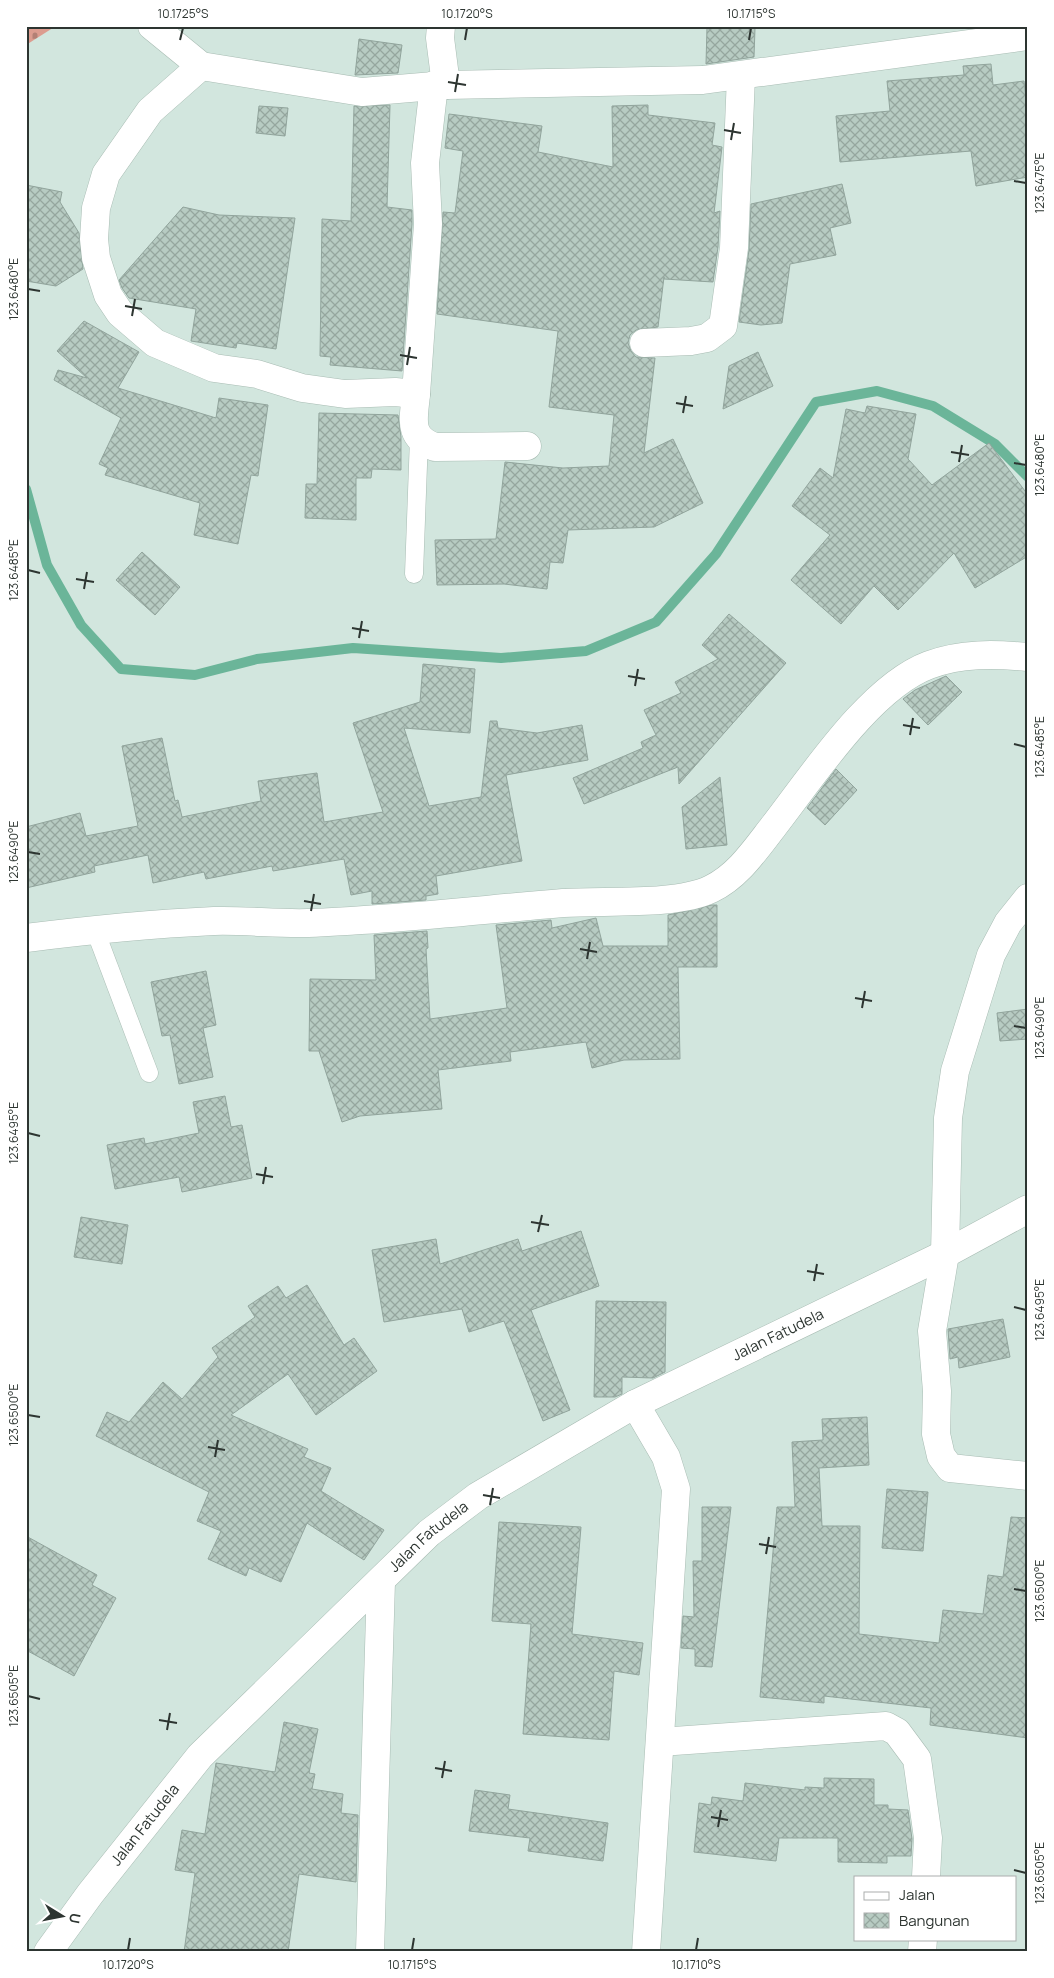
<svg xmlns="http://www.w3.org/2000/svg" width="1054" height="1978" viewBox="0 0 1054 1978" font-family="Manrope,sans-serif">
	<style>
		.cemetery { fill: url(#cemetery-stones) }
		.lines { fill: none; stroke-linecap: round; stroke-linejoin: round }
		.stream { stroke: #6bb599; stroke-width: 10 }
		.building { fill: url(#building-cross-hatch); stroke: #91a49c }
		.lane-casing { stroke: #a8bcb3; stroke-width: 19 }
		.street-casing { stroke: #a8bcb3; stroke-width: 29 }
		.secondary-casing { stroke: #a8bcb3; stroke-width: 29 }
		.lane { stroke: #fff; stroke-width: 18 }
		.street { stroke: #fff; stroke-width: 28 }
		.secondary { stroke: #fff; stroke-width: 28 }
		.ticks { fill: none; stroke: #2d3531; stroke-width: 2 }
		.labels { text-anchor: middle; stroke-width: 4.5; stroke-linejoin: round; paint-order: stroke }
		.street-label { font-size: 15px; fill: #2d3531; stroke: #fff }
		.neatline { fill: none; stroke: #2d3531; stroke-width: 2 }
		.ticks-label { font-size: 12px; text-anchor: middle; fill: #2d3531 }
	</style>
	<defs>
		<pattern id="cemetery-stones" width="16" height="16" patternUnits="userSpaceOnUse" patternTransform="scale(1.25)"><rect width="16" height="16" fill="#dc9c8f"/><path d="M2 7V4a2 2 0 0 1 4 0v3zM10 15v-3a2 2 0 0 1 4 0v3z" fill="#b38075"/></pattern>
		<pattern id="building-cross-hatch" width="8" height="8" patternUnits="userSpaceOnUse" patternTransform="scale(1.25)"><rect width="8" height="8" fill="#b7cbc2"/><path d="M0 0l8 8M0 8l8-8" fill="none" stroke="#95a69e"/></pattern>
	</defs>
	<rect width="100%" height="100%" fill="#d2e6de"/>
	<!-- cemetery -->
	<polygon class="cemetery" points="26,26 56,26 26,45"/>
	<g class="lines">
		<!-- stream -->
		<polyline class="stream" points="26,489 47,565 81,625 121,669 195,675 257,659 353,648 501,658 586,651 656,622 716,554 816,402 877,391 933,406 995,444 1028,477"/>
	</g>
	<!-- building -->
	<g class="building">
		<polygon points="707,27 755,28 754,57 706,64"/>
		<polygon points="359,39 402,45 398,73 355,75"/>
		<polygon points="991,64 993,85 1024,81 1028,116 1028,177 976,186 971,151 840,162 836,116 890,111 887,81 964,75 963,66"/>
		<polygon points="390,105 387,207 412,210 412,224 402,371 330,365 331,357 320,356 322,219 351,221 354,106"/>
		<polygon points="648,105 648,115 715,123 712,145 722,147 714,213 720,211 718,247 713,282 664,279 664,277 658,327 636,330 630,335 628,343 631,351 636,357 655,358 644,453 673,439 703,503 654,527 568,530 563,563 550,562 547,589 504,584 437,585 435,540 496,539 505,462 563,468 609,466 614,415 549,407 558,331 437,314 443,212 455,213 463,151 445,148 449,114 542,126 538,152 613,167 612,106"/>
		<polygon points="259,106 288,108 285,136 256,133"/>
		<polygon points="842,184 851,223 830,228 836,255 790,264 782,323 761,325 739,322 749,250 751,204"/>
		<polygon points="26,185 62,192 60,202 79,233 83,269 56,286 26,281"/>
		<polygon points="183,207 219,215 295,218 276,349 237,343 236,348 191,341 196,309 129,298 122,288 119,280"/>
		<polygon points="84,321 139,352 118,388 216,418 219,398 268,405 258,476 251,475 238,544 194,535 200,503 105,475 108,468 99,464 121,418 54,380 58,370 87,378 57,351"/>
		<polygon points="758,352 773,386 723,409 729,366"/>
		<polygon points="867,406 916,414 908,459 932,485 989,443 1028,495 1028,556 975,588 954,553 898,610 874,586 841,624 791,580 830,535 792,506 820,468 833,478 846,409 865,413"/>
		<polygon points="319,413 398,415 401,437 401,470 372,469 371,478 356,478 356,520 305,518 306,484 317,484"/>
		<polygon points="142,552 180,587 155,615 116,580"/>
		<polygon points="729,614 786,663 679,784 678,767 584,804 573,778 643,748 641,742 656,735 644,710 681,693 675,682 718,659 702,645"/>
		<polygon points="423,664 475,669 470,733 404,728 429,806 481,797 490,721 497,721 498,728 537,733 582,725 588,760 506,775 522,861 436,876 438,894 426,896 426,900 372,904 372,891 351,895 344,859 273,871 272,866 206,879 204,872 153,883 148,855 94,866 95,872 26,888 26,827 80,813 86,836 138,826 122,746 162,738 175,801 178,800 182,817 261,801 258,781 317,773 324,822 383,812 353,723 420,702"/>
		<polygon points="946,676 962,692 928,725 903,699 915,690"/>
		<polygon points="836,769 857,790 825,825 807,808"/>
		<polygon points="720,777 727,845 686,849 682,807"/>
		<polygon points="712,905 717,905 717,967 678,967 680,1059 624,1060 592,1068 586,1042 510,1052 511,1061 438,1070 442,1109 360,1116 342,1122 319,1051 309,1051 310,979 376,980 374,935 427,931 428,948 426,949 430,1019 507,1008 496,925 551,920 552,928 596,918 603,946 668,946 668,915"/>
		<polygon points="206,971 216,1025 203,1028 213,1077 179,1084 170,1035 162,1036 151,982"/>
		<polygon points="1028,1009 1028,1039 1000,1041 997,1013"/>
		<polygon points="225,1096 231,1127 242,1125 252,1178 182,1192 179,1177 115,1189 107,1145 144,1138 145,1144 199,1133 193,1102"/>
		<polygon points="81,1217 128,1225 122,1264 74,1257"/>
		<polygon points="581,1231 599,1286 531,1310 570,1410 543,1421 504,1321 469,1332 462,1309 384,1322 372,1250 436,1239 440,1264 518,1239 522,1251"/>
		<polygon points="307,1285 344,1345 354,1338 377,1371 316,1415 288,1374 231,1415 308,1449 304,1457 331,1468 321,1491 384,1530 364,1560 307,1523 281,1582 249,1568 246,1576 208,1559 221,1531 197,1521 209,1492 96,1436 107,1412 129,1422 163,1382 182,1399 218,1357 212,1348 255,1317 248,1306 278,1286 286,1298"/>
		<polygon points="596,1301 666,1302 665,1372 653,1378 622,1377 622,1394 615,1397 594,1397"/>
		<polygon points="1003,1319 1010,1357 959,1368 958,1357 950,1359 948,1329"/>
		<polygon points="867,1417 869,1465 819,1468 822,1526 860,1526 859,1634 939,1643 943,1610 983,1614 988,1575 1003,1577 1011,1517 1028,1518 1028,1738 930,1725 931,1708 824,1696 824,1703 760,1697 777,1507 795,1507 792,1442 823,1440 822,1419"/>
		<polygon points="887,1489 928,1492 923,1551 882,1548"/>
		<polygon points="702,1507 731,1507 712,1667 695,1666 695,1649 681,1648 683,1616 694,1617 693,1561 702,1561"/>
		<polygon points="499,1522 581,1527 572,1634 643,1643 639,1675 614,1671 609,1740 523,1734 531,1624 492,1621"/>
		<polygon points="26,1536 97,1575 92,1585 116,1598 74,1676 26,1650"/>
		<polygon points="284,1722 318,1729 309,1773 315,1774 312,1789 343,1794 341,1813 358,1815 356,1882 299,1874 288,1952 184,1952 195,1873 175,1870 182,1830 205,1834 216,1763 275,1772"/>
		<polygon points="824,1778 874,1779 874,1805 888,1805 888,1809 908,1810 912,1839 911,1856 887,1856 887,1863 838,1862 838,1838 779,1838 776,1861 694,1852 699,1803 711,1805 712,1797 743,1801 745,1783 805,1790 805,1787 824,1788"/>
		<polygon points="475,1790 510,1795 508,1809 608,1823 603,1861 528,1851 530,1838 469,1831"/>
	</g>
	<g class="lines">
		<defs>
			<g id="lane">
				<polyline points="414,574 419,438"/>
				<polyline points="95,930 149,1073"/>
			</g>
			<g id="street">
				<polyline points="152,26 201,66 362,92 446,85 703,80 1028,36"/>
				<polyline points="441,26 440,38 446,85"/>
				<polyline points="201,66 150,111 106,174 96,208 94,239 96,258 108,295 120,313 155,343 214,368 257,374 302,388 345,394 395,392 416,394 428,224 425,163 434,85"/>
				<polyline points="644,343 691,341 707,338 723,326 734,248 741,76"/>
				<path d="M416 394C414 418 407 437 435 447L527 446"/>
				<path d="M26 938C89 930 151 924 214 921 245 920 277 924 308 923 393 920 478 910 563 903 604 900 676 906 711 889 738 876 755 850 773 827 812 777 870 687 929 665 961 653 995 654 1028 657"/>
				<polyline points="945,1254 932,1331 937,1391 936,1434 941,1456 950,1468 1028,1476"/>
				<polyline points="635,1404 666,1457 676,1489 646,1952"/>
				<polyline points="660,1742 886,1726 897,1732 917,1759 928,1838 926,1877"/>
				<polyline points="370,1952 381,1581"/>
				<polyline points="922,1952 923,1939"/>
			</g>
			<g id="secondary">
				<polyline points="945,1254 948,1118 955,1071 991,955 1008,923 1028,898"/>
				<path id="s1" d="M48 1952 90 1894 200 1756 429 1533 478 1496 635 1404 945 1254 1028 1209"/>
			</g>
		</defs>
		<!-- lane casing -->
		<use href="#lane" class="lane-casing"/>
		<!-- street casing -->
		<use href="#street" class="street-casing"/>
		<!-- secondary casing -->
		<use href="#secondary" class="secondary-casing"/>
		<!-- lane -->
		<use href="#lane" class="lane"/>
		<!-- street -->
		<use href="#street" class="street"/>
		<!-- secondary -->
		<use href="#secondary" class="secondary"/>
	</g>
	<!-- ticks -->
	<path class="ticks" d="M180 40 183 28M465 40 467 28M749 40 751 28M448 82 466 85M455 92 458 74M724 130 741 133M731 140 734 123M1014 181 1026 183M28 289 40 291M125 306 142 309M132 316 135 299M400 355 417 358M407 365 410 347M676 403 693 406M683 413 686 396M951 452 969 455M959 462 962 445M1014 463 1026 465M28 570 40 573M76 579 94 582M84 589 87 572M352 628 369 631M359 638 362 621M628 676 645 679M635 686 638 669M903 725 920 728M910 735 913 718M1014 744 1026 747M28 852 40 854M304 901 321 904M311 911 314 894M580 949 597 952M587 959 590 942M855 998 872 1001M862 1008 865 991M1014 1026 1026 1028M28 1133 40 1136M256 1174 273 1177M263 1184 266 1167M531 1222 549 1225M538 1232 542 1215M807 1271 824 1274M814 1281 817 1264M1014 1307 1026 1310M28 1415 40 1417M208 1447 225 1450M215 1457 218 1440M483 1495 500 1498M490 1505 493 1488M759 1544 776 1547M766 1554 769 1537M1014 1589 1026 1591M28 1696 40 1699M159 1720 177 1723M167 1730 170 1713M435 1768 452 1771M442 1778 445 1761M711 1817 728 1820M718 1827 721 1810M1014 1870 1026 1873M128 1950 130 1938M412 1950 414 1938M696 1950 698 1938"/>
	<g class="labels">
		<!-- street labels -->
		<g class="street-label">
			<text dy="5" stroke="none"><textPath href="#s1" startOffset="970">Jalan Fatudela</textPath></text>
			<text dy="5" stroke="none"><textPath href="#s1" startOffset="565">Jalan Fatudela</textPath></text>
			<text dy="5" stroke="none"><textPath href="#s1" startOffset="160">Jalan Fatudela</textPath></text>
		</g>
	</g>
	<!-- border -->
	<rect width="1054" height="1978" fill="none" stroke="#ffffff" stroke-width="55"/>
	<!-- legend -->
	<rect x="854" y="1876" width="162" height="65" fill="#ffffff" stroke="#abaead"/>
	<rect x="864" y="1892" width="25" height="8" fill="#ffffff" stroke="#abaead"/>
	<text x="899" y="1900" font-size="15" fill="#2d3531">Jalan</text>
	<rect x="864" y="1913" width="25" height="15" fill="url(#building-cross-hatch)" stroke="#abaead"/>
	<text x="899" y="1926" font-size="15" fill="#2d3531">Bangunan</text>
	<!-- north arrow -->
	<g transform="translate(62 1916) rotate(100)" stroke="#ffffff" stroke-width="4" paint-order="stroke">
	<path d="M0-4L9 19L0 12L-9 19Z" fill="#2d3531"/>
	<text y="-8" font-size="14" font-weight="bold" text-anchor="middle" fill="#2d3531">U</text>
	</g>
	<rect x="28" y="28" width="998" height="1922" class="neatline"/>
	<g class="ticks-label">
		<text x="183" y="18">10.1725°S</text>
		<text x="467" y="18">10.1720°S</text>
		<text x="751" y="18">10.1715°S</text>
		<text transform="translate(1040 183) rotate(-90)" y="4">123.6475°E</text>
		<text transform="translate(14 289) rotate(-90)" y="4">123.6480°E</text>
		<text transform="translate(1040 465) rotate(-90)" y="4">123.6480°E</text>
		<text transform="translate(14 570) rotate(-90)" y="4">123.6485°E</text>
		<text transform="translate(1040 747) rotate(-90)" y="4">123.6485°E</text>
		<text transform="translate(14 852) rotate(-90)" y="4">123.6490°E</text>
		<text transform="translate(1040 1028) rotate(-90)" y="4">123.6490°E</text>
		<text transform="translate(14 1133) rotate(-90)" y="4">123.6495°E</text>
		<text transform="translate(1040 1310) rotate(-90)" y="4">123.6495°E</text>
		<text transform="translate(14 1415) rotate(-90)" y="4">123.6500°E</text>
		<text transform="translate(1040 1591) rotate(-90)" y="4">123.6500°E</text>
		<text transform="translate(14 1696) rotate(-90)" y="4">123.6505°E</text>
		<text transform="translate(1040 1873) rotate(-90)" y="4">123.6505°E</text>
		<text x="128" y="1969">10.1720°S</text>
		<text x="412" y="1969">10.1715°S</text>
		<text x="696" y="1969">10.1710°S</text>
	</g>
</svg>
